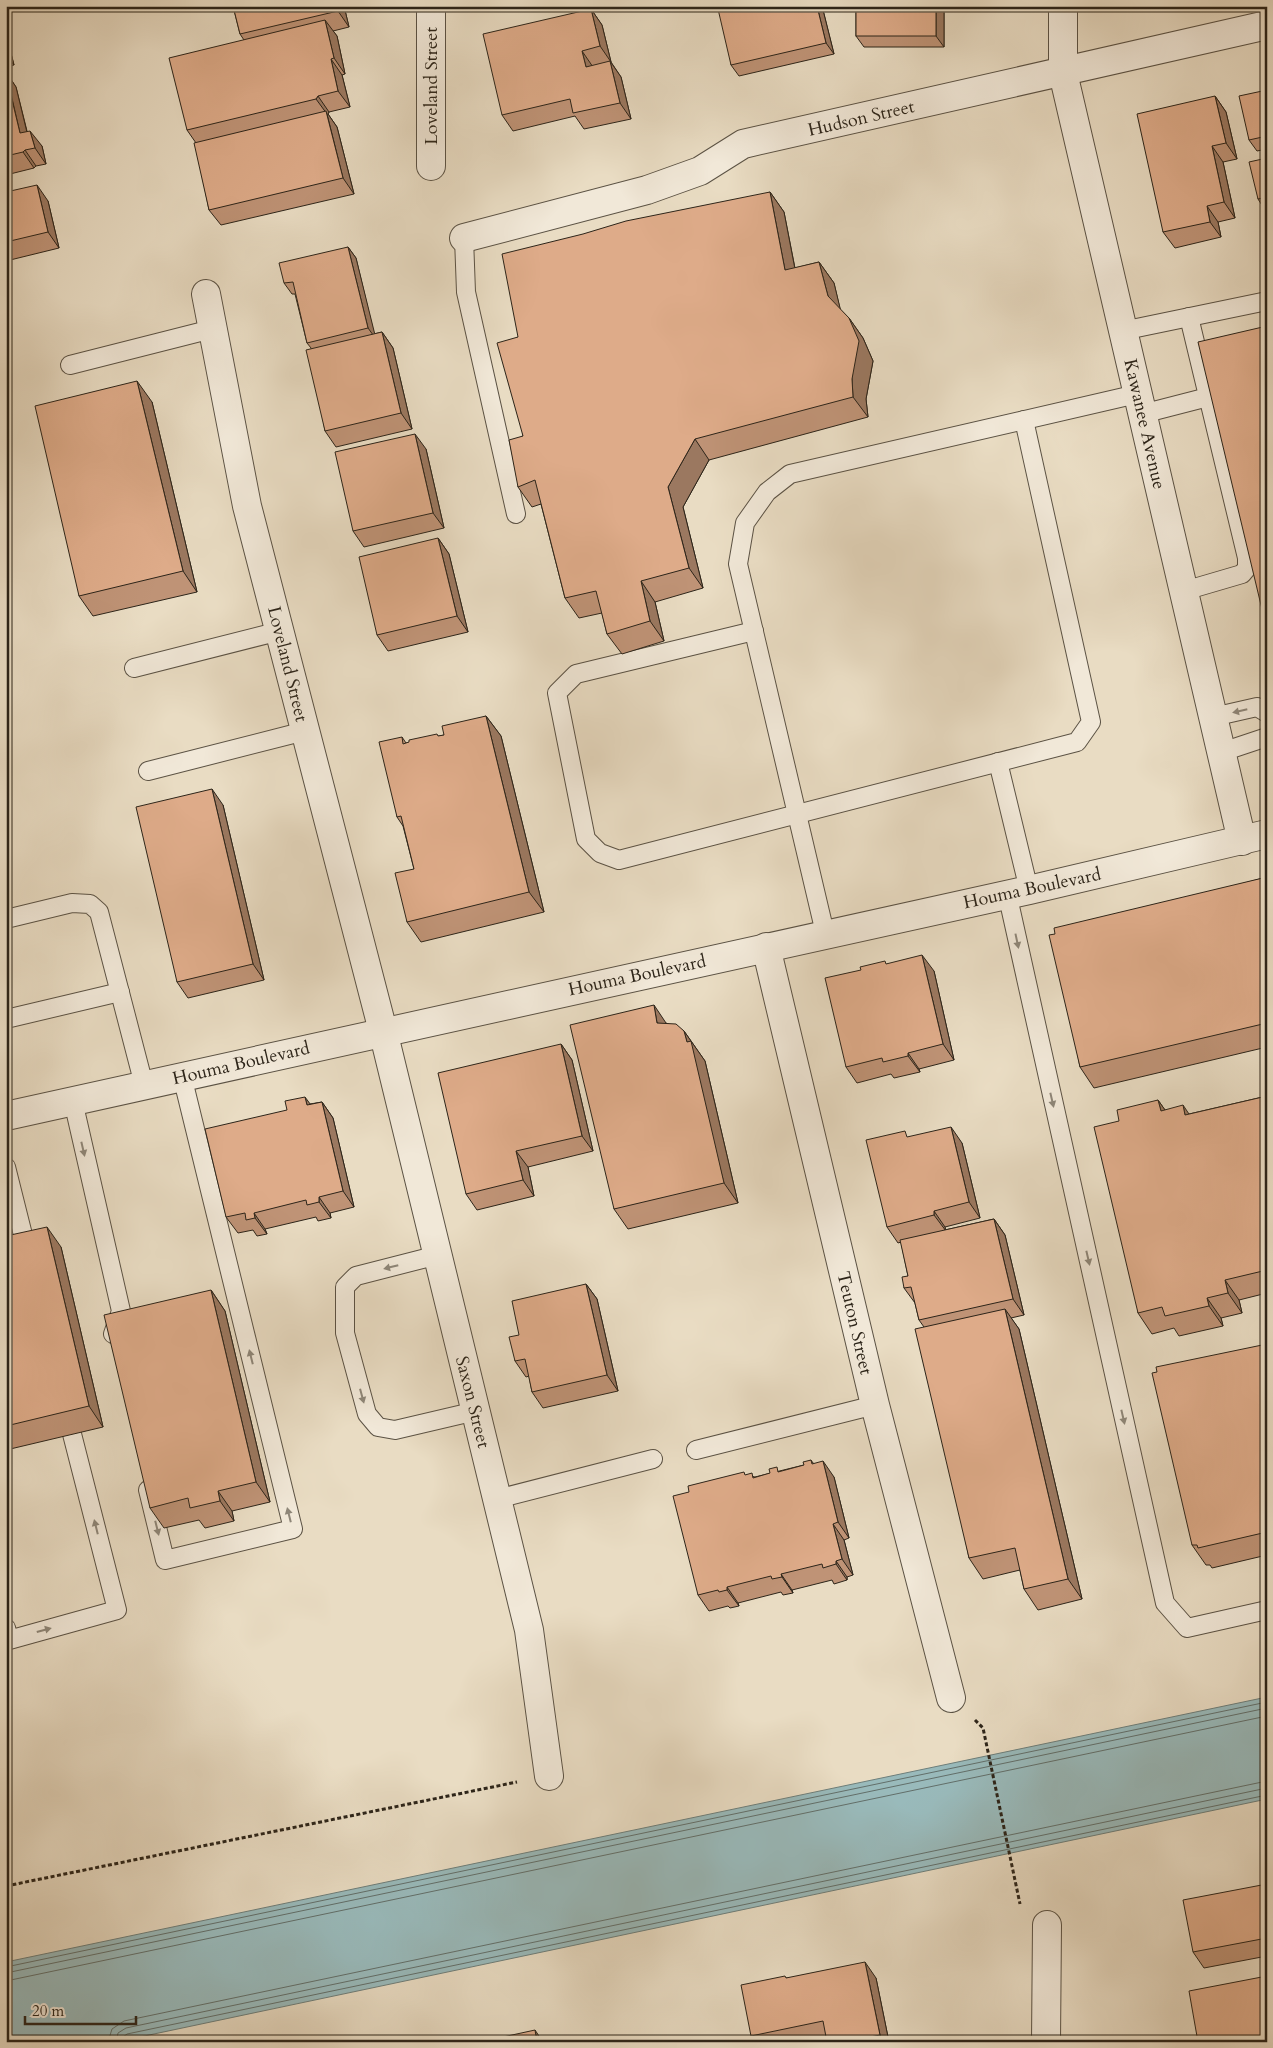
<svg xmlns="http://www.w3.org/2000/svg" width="1273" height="2048" viewBox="0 0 1273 2048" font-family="Cardo,serif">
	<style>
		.water { fill: #99babb; stroke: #6d7e7a }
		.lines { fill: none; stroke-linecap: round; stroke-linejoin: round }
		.shore { stroke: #626f6a; stroke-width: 1 }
		.service-casing { stroke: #5b5244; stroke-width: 20 }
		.minor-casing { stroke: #5b5244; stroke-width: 30 }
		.path { stroke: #2c2419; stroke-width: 3; stroke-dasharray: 4 2.5; stroke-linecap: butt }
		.service { stroke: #f1e8d8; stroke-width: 18 }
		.minor { stroke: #f1e8d8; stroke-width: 28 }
		.wall { fill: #bf9376; stroke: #2c2419 }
		.shaded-wall { fill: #9b7860; stroke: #2c2419 }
		.building { fill: #deab89; stroke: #2c2419 }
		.oneway { fill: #8e8678 }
		.labels { text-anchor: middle; stroke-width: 5; stroke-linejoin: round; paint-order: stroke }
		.street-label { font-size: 18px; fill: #2c2419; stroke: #f1e8d8 }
	</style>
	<rect width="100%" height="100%" fill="#e9dcc3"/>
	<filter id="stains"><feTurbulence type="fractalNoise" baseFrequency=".004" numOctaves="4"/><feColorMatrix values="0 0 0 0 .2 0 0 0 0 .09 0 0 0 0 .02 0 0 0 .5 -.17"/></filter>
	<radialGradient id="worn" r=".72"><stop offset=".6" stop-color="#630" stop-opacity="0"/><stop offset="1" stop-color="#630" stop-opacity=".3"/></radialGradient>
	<!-- water -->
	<polygon class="water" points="1267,1697 1267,1799 116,2042 6,2042 6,1962"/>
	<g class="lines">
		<!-- shore -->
		<g class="shore">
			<polyline points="6,1967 1267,1702"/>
			<polyline points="6,1973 1267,1708"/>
			<polyline points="6,1981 1267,1716"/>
			<polyline points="108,2042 112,2029 124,2021 1267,1781"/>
			<polyline points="116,2042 118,2033 126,2028 1267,1788"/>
			<polyline points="122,2042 123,2037 127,2034 1267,1795"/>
		</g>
		<defs>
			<g id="service">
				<polyline points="464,238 466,292 516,514"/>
				<polyline points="1122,331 1267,301"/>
				<polyline points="70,365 212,329"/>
				<polyline points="1142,414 1208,397"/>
				<polyline points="1184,591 1242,574 1247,568 1247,558 1189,317"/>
				<polyline points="754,631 576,674 557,693 586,839 600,853 619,860 1077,742 1091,722 1024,420"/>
				<polyline points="134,668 280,631"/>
				<polyline points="1213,717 1257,707 1267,713"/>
				<polyline points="1222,752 1267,737"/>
				<polyline points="998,762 1029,890"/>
				<polyline points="148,771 305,731"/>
				<polyline points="1007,893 1165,1603 1187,1628 1267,1610"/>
				<polyline points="6,919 72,903 90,904 99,912 144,1085"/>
				<polyline points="825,933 738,564 745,523 767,492 790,474 1137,394"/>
				<polyline points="6,1019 120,992"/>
				<polyline points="73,1101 121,1311 113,1334"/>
				<polyline points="6,1167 28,1255"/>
				<polyline points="438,1255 356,1276 345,1287 345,1333 367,1414 378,1427 395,1430 476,1411"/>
				<polyline points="696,1450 875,1405"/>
				<polyline points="148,1490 165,1560 293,1529 182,1076"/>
				<polyline points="497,1499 653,1459"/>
				<polyline points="6,1628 9,1640 117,1610 72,1434"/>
			</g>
			<g id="minor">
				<polyline points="431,6 431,166"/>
				<polyline points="1063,6 1063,73 1242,841"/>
				<polyline points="464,238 647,190 700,171 743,144 1267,25"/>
				<polyline points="206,294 247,506 383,1031 529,1630 549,1776"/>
				<polyline points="766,947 875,1405 951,1698"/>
				<polyline points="6,1116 1029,890 1267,834"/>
				<polyline points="1046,2042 1047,1925"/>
			</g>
		</defs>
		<!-- service casing -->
		<use href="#service" class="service-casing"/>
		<!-- minor casing -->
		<use href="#minor" class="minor-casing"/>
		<!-- path -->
		<g class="path">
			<polyline points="975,1720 983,1728 1020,1904"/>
			<polyline points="6,1886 517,1782"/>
		</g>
		<!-- service -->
		<use href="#service" class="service"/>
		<!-- minor -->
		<use href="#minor" class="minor"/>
	</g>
	<!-- wall -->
	<g class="wall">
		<polygon points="233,6 344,6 349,27 333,31 337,36 345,74 342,75 350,107 329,112 328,114 337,127 354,194 221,225 209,210 196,143 187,130 244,40 240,34"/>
		<polygon points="730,6 822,6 834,54 739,76 731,65"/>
		<polygon points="856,6 944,6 944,47 864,47 856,36"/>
		<polygon points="591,9 602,25 611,62 621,77 631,119 584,129 575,116 513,131 502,115"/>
		<polygon points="6,34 14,65 6,67"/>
		<polygon points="6,72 16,87 27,131 42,146 46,164 36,166 34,168 6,175"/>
		<polygon points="1267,90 1267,149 1257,151 1249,140"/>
		<polygon points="1215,96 1226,112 1237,159 1223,162 1235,218 1218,222 1221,237 1175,248 1163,232"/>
		<polygon points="1267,158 1267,210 1265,210 1258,199"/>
		<polygon points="6,192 48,201 59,248 6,261"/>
		<polygon points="770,192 784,212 795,268 819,262 834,283 840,309 849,318 863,338 873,361 866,399 868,417 709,460 683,507 703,588 655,602 664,641 622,654 607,634 602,613 579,618 565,598 541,504 532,507 518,487 523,436 518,337"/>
		<polygon points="348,247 356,258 374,334 382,332 393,348 412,429 336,447 325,431 311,348 307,343 295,294 292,294 284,283"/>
		<polygon points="152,402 197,592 93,616 79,596"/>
		<polygon points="426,449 444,528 364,547 353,531"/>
		<polygon points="438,538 449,554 468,632 388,651 377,635"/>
		<polygon points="486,716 501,736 544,912 421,942 407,922 414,869 403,826 397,817 402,737 406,743 444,735"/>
		<polygon points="223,805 264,980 188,998 177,982"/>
		<polygon points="1267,877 1267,1047 1094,1088 1080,1067 1055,934"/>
		<polygon points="887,964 934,971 954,1060 919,1069 920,1072 894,1078 891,1074 857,1083 846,1067"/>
		<polygon points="666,1023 684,1031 705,1061 738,1203 628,1229 614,1209"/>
		<polygon points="561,1044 572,1060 593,1151 528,1167 534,1196 477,1210 466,1194"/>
		<polygon points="1267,1096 1267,1293 1239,1300 1242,1313 1221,1318 1223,1326 1179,1336 1174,1328 1152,1334 1138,1313 1119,1121 1158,1100 1165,1110 1189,1114"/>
		<polygon points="322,1102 333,1118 354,1207 330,1213 331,1218 318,1221 316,1217 265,1229 267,1234 257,1236 253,1230 238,1233 226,1217 310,1104"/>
		<polygon points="909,1137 962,1143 980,1218 945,1227 945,1230 994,1219 1005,1235 1024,1315 1011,1318 1019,1329 1082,1599 1038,1610 1024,1589 1020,1570 983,1579 969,1558 924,1327 919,1320 915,1303 904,1288 908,1276 901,1242 898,1243 887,1227"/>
		<polygon points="6,1236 61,1247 103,1427 6,1450"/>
		<polygon points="586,1284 597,1299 618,1391 543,1408 532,1392 529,1376 526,1377 515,1361 519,1335"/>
		<polygon points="211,1290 225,1311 270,1502 232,1511 234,1521 205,1528 199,1520 164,1528 150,1508"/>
		<polygon points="1267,1344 1267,1555 1212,1568 1210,1565 1206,1565 1192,1545"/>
		<polygon points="811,1460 813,1463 834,1477 849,1538 844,1540 853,1575 847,1577 847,1580 834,1584 832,1580 792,1590 793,1593 783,1595 781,1592 738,1603 739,1606 730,1608 728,1606 709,1611 698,1595 746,1475 755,1477 804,1465"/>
		<polygon points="1267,1884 1267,1956 1204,1968 1193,1952"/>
		<polygon points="786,1978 876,1978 889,2042 827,2042 827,2038 810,2042 755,2042 751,2036"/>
	</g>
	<!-- shaded-wall -->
	<g class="shaded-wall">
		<polygon points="337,6 344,6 349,27 338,11"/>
		<polygon points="817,6 822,6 834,54 826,43"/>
		<polygon points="936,6 944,6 944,47 936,36"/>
		<polygon points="591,9 602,25 611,62 600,46"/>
		<polygon points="325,20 337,36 345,74 334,58"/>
		<polygon points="6,34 14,65 6,55"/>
		<polygon points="582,51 593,67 586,67"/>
		<polygon points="331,59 342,75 350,107 338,91"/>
		<polygon points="610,61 621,77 631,119 620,103"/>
		<polygon points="6,72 16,87 31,149 20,133"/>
		<polygon points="318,96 329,112 328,114 337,127 354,194 343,178 327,114 316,99"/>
		<polygon points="1215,96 1226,112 1237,159 1226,143"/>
		<polygon points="30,131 42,146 46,164 35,148"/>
		<polygon points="1212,146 1223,162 1235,218 1224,202"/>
		<polygon points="25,150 36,166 34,168 23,152"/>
		<polygon points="37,185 48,201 59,248 48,232"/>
		<polygon points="770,192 784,212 799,290 785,270"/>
		<polygon points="1207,206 1218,222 1221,237 1210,222"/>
		<polygon points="348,247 356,258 376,339 368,328"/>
		<polygon points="819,262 834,283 842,316 828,296"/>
		<polygon points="849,318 863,338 873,361 866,399 868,417 853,397 852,379"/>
		<polygon points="382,332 393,348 412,429 401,413"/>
		<polygon points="137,381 152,402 197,592 183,571"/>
		<polygon points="415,434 426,449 444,528 433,513"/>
		<polygon points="695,439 709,460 683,507 703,588 689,568 668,487"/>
		<polygon points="438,538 449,554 468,632 457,616"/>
		<polygon points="641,581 655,602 664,641 650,621"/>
		<polygon points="486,716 501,736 544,912 529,892"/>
		<polygon points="212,789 223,805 264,980 253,964"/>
		<polygon points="922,955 934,971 954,1060 943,1044"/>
		<polygon points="654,1005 668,1026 657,1023"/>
		<polygon points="684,1031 705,1061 738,1203 724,1183"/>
		<polygon points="561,1044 572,1060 593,1151 582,1136"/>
		<polygon points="908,1053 919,1069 920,1072 908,1056"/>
		<polygon points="305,1097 316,1112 307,1105"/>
		<polygon points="1158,1100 1172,1120 1161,1111"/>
		<polygon points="322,1102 333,1118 354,1207 343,1191"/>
		<polygon points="1183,1105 1197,1126 1185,1115"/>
		<polygon points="951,1127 962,1143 980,1218 969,1202"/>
		<polygon points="516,1151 528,1167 534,1196 523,1180"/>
		<polygon points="319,1197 330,1213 331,1218 319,1202"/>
		<polygon points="934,1211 945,1227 946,1231 934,1215"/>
		<polygon points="254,1213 265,1229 267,1234 255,1218"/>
		<polygon points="994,1219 1005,1235 1024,1315 1013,1299"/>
		<polygon points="47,1227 61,1247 103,1427 89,1406"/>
		<polygon points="1225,1280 1239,1300 1242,1313 1228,1293"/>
		<polygon points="586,1284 597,1299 618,1391 607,1375"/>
		<polygon points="211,1290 225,1311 270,1502 256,1482"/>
		<polygon points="1207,1298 1221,1318 1223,1326 1209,1306"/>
		<polygon points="1005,1309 1019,1329 1082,1599 1068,1579"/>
		<polygon points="823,1461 834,1477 849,1538 838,1522"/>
		<polygon points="218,1491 232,1511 234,1521 220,1501"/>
		<polygon points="833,1524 844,1540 853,1575 842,1559"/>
		<polygon points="836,1561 847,1577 847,1580 836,1564"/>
		<polygon points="781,1574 792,1590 793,1593 782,1577"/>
		<polygon points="727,1587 738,1603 739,1606 727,1590"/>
		<polygon points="865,1962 876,1978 889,2042 885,2042 880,2035"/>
		<polygon points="535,2030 543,2042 537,2042"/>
	</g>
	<!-- building -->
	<g class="building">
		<polygon points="233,6 337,6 338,11 240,34"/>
		<polygon points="730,6 817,6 826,43 731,65 718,9"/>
		<rect x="856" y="6" width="80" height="30"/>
		<polygon points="591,9 600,46 582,51 586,67 610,61 620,103 573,113 570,99 502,115 483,34"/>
		<polygon points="325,20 334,58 331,59 338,91 318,96 316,99 187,130 169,58"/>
		<polygon points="6,75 20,133 30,131 35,148 25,150 23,152 6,156"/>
		<polygon points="1267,90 1267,136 1249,140 1239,96"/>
		<polygon points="1215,96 1226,143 1212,146 1224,202 1207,206 1210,222 1163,232 1137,114"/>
		<polygon points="326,111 343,178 209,210 194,143"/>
		<polygon points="1267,158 1267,197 1258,199 1249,162"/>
		<polygon points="37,185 48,232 6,242 6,192"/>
		<polygon points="770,192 785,270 819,262 828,296 849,318 859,341 852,379 853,397 695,439 668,487 689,568 641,581 650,621 607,634 596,591 565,598 535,480 518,487 509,440 523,436 497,343 518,337 502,254 583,234 626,221"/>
		<polygon points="348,247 368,328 307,343 293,282 284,283 279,263"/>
		<polygon points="1267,326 1267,626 1266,626 1198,342"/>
		<polygon points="382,332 401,413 325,431 306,350"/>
		<polygon points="137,381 183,571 79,596 35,406"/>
		<polygon points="415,434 433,513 353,531 335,452"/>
		<polygon points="438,538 457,616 377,635 359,557"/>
		<polygon points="486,716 529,892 407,922 395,873 414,869 401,816 397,817 379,742 402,737 403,744 409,742 409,740 437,734 438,736 444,735 442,726"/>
		<polygon points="212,789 253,964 177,982 136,807"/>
		<polygon points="1267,877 1267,1023 1080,1067 1049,935 1055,934 1054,928"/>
		<polygon points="922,955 943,1044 908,1053 908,1056 883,1062 882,1058 846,1067 825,978 861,970 860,967 885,961 886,964"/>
		<polygon points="654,1005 657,1023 676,1024 684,1031 687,1042 691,1041 724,1183 614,1209 570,1025"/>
		<polygon points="561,1044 582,1136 516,1151 523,1180 466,1194 438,1073"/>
		<polygon points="1267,1096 1267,1270 1225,1280 1228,1293 1207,1298 1209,1306 1165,1316 1162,1307 1138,1313 1094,1127 1119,1121 1117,1110 1158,1100 1161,1111 1183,1105 1185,1115"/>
		<polygon points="305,1097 307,1105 322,1102 343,1191 319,1197 319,1202 307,1205 306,1200 254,1213 255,1218 246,1220 245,1213 226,1217 205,1129 287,1110 285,1101"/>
		<polygon points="951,1127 969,1202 934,1211 934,1215 887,1227 866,1140 905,1131 907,1137"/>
		<polygon points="994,1219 1013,1299 919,1320 911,1287 904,1288 902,1277 908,1276 900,1240"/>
		<polygon points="47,1227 89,1406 6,1426 6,1236"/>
		<polygon points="586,1284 607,1375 532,1392 525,1359 515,1361 509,1337 519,1335 512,1301"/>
		<polygon points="211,1290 256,1482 218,1491 220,1501 190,1508 188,1498 150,1508 104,1315"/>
		<polygon points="1005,1309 1068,1579 1024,1589 1015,1548 969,1558 915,1329"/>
		<polygon points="1267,1344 1267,1532 1198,1548 1197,1545 1192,1545 1152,1373 1157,1372 1156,1367"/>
		<polygon points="811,1460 812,1464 823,1461 838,1522 833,1524 842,1559 836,1561 836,1564 823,1568 822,1564 781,1574 782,1577 772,1579 771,1576 727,1587 727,1590 719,1592 718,1590 698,1595 673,1496 689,1492 688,1486 744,1472 745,1475 752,1473 753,1478 770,1473 769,1469 777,1467 778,1472 804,1465 803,1462"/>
		<polygon points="1267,1884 1267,1938 1193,1952 1183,1900"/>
		<polygon points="865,1962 880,2035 845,2042 827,2042 823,2021 751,2036 741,1985 785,1976 786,1978"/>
		<polygon points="1267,1976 1267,2042 1211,2042 1211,2040 1198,2042 1189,1991"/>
		<polygon points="535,2030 537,2042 480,2042"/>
	</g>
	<!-- one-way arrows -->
	<defs><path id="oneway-solid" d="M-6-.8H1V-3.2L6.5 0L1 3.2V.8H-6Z" transform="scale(1.25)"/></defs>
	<g class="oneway">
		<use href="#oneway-solid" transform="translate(1240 711) rotate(167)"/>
		<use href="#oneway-solid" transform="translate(1017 941) rotate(78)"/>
		<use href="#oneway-solid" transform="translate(1052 1100) rotate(77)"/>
		<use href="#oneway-solid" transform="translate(83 1149) rotate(77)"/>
		<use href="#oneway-solid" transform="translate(1088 1258) rotate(77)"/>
		<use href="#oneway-solid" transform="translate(391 1267) rotate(166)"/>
		<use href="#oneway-solid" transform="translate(251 1357) rotate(-104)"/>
		<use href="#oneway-solid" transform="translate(362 1396) rotate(75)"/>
		<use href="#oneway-solid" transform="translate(1123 1417) rotate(77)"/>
		<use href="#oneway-solid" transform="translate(289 1515) rotate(-104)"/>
		<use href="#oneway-solid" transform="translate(96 1527) rotate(-104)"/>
		<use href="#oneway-solid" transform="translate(157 1528) rotate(76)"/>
		<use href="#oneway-solid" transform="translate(44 1630) rotate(-15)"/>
	</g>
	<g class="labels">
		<!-- street labels -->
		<g class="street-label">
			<text transform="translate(431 86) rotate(-90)" y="6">Loveland Street</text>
			<text transform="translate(861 118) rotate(-13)" y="6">Hudson Street</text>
			<text transform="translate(1145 424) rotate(77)" y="6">Kawanee Avenue</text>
			<text transform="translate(288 664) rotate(76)" y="6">Loveland Street</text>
			<text transform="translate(1032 888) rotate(-12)" y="6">Houma Boulevard</text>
			<text transform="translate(637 975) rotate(-12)" y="6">Houma Boulevard</text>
			<text transform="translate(241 1063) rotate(-13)" y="6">Houma Boulevard</text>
			<text transform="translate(855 1323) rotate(77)" y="6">Teuton Street</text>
			<text transform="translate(473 1402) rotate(76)" y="6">Saxon Street</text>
		</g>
	</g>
	<!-- margin -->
	<rect width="1273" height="2048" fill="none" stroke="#e9dcc3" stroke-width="25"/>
	<rect x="8" y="8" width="1258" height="2033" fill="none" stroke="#2c2419" stroke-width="2.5"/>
	<rect x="12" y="12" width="1248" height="2023" fill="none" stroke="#2c2419"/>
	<!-- scale -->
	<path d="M25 2016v8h111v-8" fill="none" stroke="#2c2419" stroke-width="2.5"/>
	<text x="32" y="2016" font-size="15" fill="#2c2419" stroke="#f1e8d8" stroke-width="4" paint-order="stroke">20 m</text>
	<rect width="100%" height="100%" filter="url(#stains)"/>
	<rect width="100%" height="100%" fill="url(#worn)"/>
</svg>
